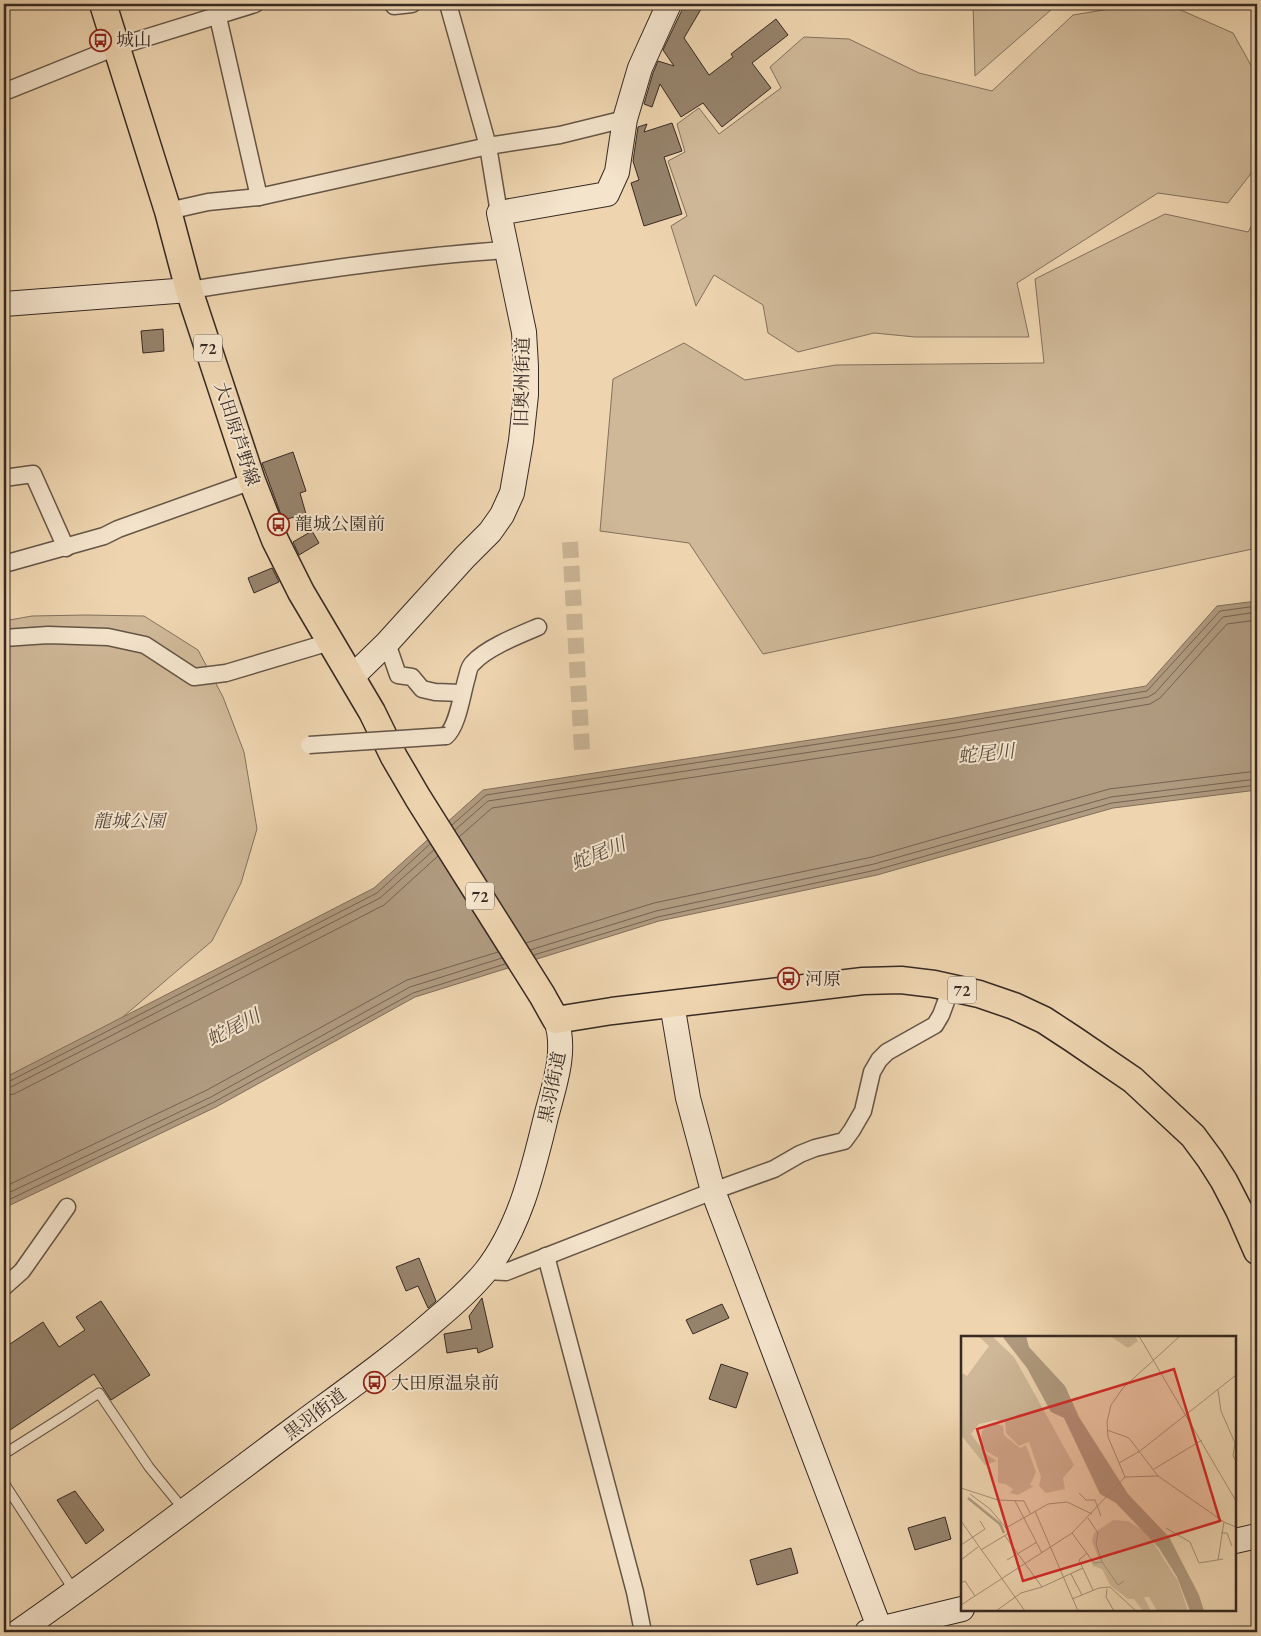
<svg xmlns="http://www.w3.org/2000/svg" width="1261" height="1636" viewBox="0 0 1261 1636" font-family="'EB Garamond','Noto Serif JP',serif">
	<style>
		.green { fill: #cfb898; stroke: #83715e }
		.water { fill: #b09b80; stroke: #806e5b }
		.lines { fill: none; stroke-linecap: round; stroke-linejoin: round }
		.shore { stroke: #746252; stroke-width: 1 }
		.stream { stroke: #806e5b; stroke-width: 4.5 }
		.building { fill: #96836c; stroke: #372a23 }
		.street-tunnel { stroke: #c9b394; stroke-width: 16; stroke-dasharray: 16 8; stroke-linecap: butt }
		.lane-casing { stroke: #655546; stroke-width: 11 }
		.street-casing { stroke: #655546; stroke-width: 19 }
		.secondary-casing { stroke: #372a23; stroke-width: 26 }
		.primary-casing { stroke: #372a23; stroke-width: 29 }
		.lane { stroke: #f4e4cc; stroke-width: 9 }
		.street { stroke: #f4e4cc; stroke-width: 16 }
		.secondary { stroke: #f4e4cc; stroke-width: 24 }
		.primary { stroke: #eed5b0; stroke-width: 26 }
		.street-bridge-casing { stroke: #655546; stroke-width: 19; stroke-linecap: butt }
		.street-bridge { stroke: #f4e4cc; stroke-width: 16 }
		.labels { text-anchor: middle; stroke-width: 4; stroke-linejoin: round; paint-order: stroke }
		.shield { fill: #f4e4cc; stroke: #706256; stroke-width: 1 }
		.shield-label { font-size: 16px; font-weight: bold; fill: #372a23 }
		.poi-label { font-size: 18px; fill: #372a23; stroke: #f4e4cc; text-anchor: start }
		.street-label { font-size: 18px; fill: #372a23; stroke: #f4e4cc }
		.park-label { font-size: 18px; font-style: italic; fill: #55463a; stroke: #f4e4cc }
		.water-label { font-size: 19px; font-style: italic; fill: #5b4c3f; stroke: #f4e4cc }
		.inset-river { fill: none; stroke: #b09b80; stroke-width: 2.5 }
		.inset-road { fill: none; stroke: #a59178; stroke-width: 1 }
		.view { fill: #d62828; fill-opacity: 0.15; stroke: #d62828; stroke-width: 2.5 }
		.inset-edge { fill: none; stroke: #372a23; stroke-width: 2.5 }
	</style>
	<rect width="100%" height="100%" fill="#eed5b0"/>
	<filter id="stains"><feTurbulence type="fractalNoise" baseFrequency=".004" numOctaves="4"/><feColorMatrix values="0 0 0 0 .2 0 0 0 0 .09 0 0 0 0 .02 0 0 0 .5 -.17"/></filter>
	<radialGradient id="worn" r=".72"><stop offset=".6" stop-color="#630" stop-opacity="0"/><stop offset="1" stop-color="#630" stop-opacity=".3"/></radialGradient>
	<!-- green -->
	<g class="green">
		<polygon points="973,4 1075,4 1052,9 975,76"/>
		<polygon points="1140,4 1167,4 1233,33 1257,76 1256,167 1228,203 1158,193 1017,283 1029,337 915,337 874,333 798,352 768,333 763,305 714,275 696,306 671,226 687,216 668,161 685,152 677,124 699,108 719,134 781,88 770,67 804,37 849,39 919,73 992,91 1073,15"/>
		<polygon points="1165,214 1248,232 1257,217 1257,548 763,654 689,543 600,531 613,379 684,343 745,380 836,365 1044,363 1035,279"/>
		<polygon points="86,615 144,616 198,650 223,697 244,752 257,829 241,883 212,941 77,1056 4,1082 4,621 32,616"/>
	</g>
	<!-- water -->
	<polygon class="water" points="1257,601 1257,790 1113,808 877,875 659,921 415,997 216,1107 4,1208 4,1078 374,888 483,790 954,718 1146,686 1217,606"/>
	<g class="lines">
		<!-- shore -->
		<g class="shore">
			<polyline points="452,825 486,795 955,723 1147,691 1220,611 1257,606"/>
			<polyline points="455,830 488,801 956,730 1148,697 1155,693 1223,617 1257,612"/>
			<polyline points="459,837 492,808 957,737 1150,704 1160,698 1227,624 1257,620"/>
			<polyline points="526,943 654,903 872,857 1109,789 1257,771"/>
			<polyline points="530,950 656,911 874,864 1111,797 1257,779"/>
			<polyline points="534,955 658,917 876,870 1112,803 1257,785"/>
			<polyline points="4,1082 8,1082 377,893 430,844"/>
			<polyline points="4,1089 11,1087 380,898 434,850"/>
			<polyline points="4,1096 14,1094 384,905 438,856"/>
			<polyline points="4,1187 207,1090 407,980 498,952"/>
			<polyline points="4,1195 211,1097 410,987 502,958"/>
			<polyline points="4,1202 214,1102 413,993 505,964"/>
		</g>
		<!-- stream -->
		<polyline class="stream" points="257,9 272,4"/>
	</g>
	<!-- building -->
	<g class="building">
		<polygon points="683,4 704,4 684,38 709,75 733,57 731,54 776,19 788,35 752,63 771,88 722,127 703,103 681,117 660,84 652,107 644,104 653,73 658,61 674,66 663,50 682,10"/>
		<polygon points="672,123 682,151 664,157 682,214 644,226 631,183 639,180 633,161 638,127 647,124 644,132"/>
		<polygon points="163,329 164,351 143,353 141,331"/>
		<polygon points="293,452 306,491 300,493 306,514 283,520 262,463"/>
		<polygon points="312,531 319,543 299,555 293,542"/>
		<polygon points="272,568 279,582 254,593 248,578"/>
		<polygon points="419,1258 436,1301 428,1308 418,1286 406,1291 396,1267"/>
		<polygon points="482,1298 493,1347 478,1353 477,1348 447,1353 444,1334 472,1329 469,1316"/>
		<polygon points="101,1301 150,1375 111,1400 94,1374 4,1434 4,1348 43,1322 59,1347 85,1330 76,1317"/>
		<polygon points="722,1304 729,1318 693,1334 686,1320"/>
		<polygon points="721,1364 748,1373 736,1408 709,1399"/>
		<polygon points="75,1491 104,1530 86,1544 57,1500"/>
		<polygon points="945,1517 951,1539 915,1550 908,1528"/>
		<polygon points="791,1548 798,1573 757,1585 750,1560"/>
	</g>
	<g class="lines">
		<!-- street-tunnel -->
		<polyline class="street-tunnel" points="570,542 582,750"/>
		<defs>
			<g id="lane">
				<polyline points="4,1454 64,1416 99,1393 149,1467 184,1510"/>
				<polyline points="4,1483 75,1592"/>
			</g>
			<g id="street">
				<polyline points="215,4 259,197"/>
				<polyline points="394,4 394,6 412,4"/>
				<polyline points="448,4 488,146 499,213"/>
				<polyline points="4,92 116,47 255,4"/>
				<polyline points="168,211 208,202 259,197 488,146 560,135 625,119"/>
				<path d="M189 290C294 274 400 257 506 250"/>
				<polyline points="4,478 33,474 66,548"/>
				<polyline points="4,564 104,536 118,529 252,481"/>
				<polyline points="4,638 48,635 108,637 145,645 194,677 226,673 330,642"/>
				<polyline points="387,643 398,675 412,677 422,689 435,692 462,693"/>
				<path d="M446 736C458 726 462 693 467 677 468 673 469 666 473 663 486 648 519 635 538 627"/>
				<polyline points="546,1256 635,1592 643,1632"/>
				<polyline points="486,1271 506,1272 713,1191 774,1169 800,1154 815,1148 844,1141 852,1130 863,1111 872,1072 879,1060 887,1052 935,1025 941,1015 951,988"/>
				<polyline points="4,1287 22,1271 67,1207"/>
			</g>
			<g id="secondary">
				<polyline points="4,304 189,290"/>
				<polyline points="352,677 387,643 465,557 490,532 502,515 512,493 521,441 526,395 526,366 524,332 499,213 607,194 617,172 625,119 640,68 669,4"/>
				<polyline points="672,1004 688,1098 713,1191 881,1632"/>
				<polyline points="1235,1541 1257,1536"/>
				<path d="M18 1632C113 1566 205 1495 299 1425 345 1391 392 1358 435 1320 453 1305 470 1290 485 1272 520 1228 533 1170 546 1117 554 1086 567 1051 556 1020"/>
				<polyline points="867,1632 962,1609"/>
			</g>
			<polyline id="primary" points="103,4 168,211 189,290 252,481 275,540 301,592 372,712 394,757 418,798 542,995 556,1020 612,1011 863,981 901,980 934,984 979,994 1014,1006 1044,1020 1073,1039 1133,1080 1193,1136 1210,1159 1224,1181 1239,1210 1257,1251"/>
		</defs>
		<!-- lane casing -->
		<use href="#lane" class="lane-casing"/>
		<!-- street casing -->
		<use href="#street" class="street-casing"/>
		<!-- secondary casing -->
		<use href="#secondary" class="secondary-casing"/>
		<!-- primary casing -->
		<use href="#primary" class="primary-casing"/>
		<!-- lane -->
		<use href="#lane" class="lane"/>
		<!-- street -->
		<use href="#street" class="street"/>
		<!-- secondary -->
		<use href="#secondary" class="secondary"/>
		<!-- primary -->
		<use href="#primary" class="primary"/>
		<defs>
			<polyline id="street-bridge" points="309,745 446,736"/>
		</defs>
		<!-- street-bridge casing -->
		<use href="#street-bridge" class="street-bridge-casing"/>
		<!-- street-bridge -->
		<use href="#street-bridge" class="street-bridge"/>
	</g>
	<!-- icons -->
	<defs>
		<symbol id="bus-ring" viewBox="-11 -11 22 22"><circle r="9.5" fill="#f4e4cc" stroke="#8f2418" stroke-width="1.5"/><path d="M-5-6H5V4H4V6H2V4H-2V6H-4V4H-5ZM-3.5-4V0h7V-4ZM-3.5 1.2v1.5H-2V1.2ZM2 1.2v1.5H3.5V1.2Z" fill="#8f2418"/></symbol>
	</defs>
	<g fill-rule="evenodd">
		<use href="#bus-ring" x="88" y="28" width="25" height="25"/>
		<use href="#bus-ring" x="266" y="512" width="25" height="25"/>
		<use href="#bus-ring" x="776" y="966" width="25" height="25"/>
		<use href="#bus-ring" x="362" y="1370" width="25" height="25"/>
	</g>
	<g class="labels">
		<!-- shield labels -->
		<g class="shield">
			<rect x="194" y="334.5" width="28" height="27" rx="4"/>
			<rect x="466" y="882.5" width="28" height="27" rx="4"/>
			<rect x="948" y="976.5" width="28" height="27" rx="4"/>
		</g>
		<g class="shield-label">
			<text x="208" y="354">72</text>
			<text x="480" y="902">72</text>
			<text x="962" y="996">72</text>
		</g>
		<!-- poi labels -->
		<g class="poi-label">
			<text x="116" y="46">城山</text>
			<text x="295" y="530">龍城公園前</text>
			<text x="805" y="985">河原</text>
			<text x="391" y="1389">大田原温泉前</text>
		</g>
		<!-- street labels -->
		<g class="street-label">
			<text transform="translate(522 382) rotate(-89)" y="6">旧奥州街道</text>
			<text transform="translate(237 434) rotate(72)" y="6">大田原芦野線</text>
			<text transform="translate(552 1087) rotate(-78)" y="6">黒羽街道</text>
			<text transform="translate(315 1414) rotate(-37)" y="6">黒羽街道</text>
		</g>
		<!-- park labels -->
		<g class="park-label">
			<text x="129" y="827">龍城公園</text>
		</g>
		<!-- water labels -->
		<g class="water-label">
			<text transform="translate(986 753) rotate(-6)" y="7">蛇尾川</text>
			<text transform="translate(598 853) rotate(-22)" y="7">蛇尾川</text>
			<text transform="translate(233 1027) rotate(-28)" y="7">蛇尾川</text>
		</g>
	</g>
	<!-- overview -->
	<g transform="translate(961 1336)">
		<rect width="275" height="275" fill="#eed5b0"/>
		<path d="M17 0H31L53 21 113 129 102 142 104 153 85 157 78 150 80 141 68 106 58 110 45 97 44 86 35 84 18 88 10 98 25 118 36 125 24 129 0 99V36L6 40 28 10ZM149 0H174L177 5 167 12ZM36 88 42 90 43 99 59 112 65 109 75 136 69 149 73 150 57 159 49 157 52 153 44 148 37 147V122L25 115 20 105 21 95 27 89ZM152 184 167 185 186 197 217 245 227 275H196L188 261H183L190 275H182L173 263H167L149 249 141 233 132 230 130 226 138 224 131 205 133 197Z" fill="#cfb898"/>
		<path d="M41 0H65L68 11 104 50 118 81 167 158 208 201 238 259 243 275H229L216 241 198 212 155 167 139 158 103 82 90 76 66 32Z" fill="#b09b80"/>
		<path class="inset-river" d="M7 162 39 188 43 197"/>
		<path class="inset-road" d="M178 0 275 165M257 54 260 75 274 107 272 120 275 125M146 94 168 102 197 140M158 127 179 115 275 39M193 133 241 104M164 141 197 140 263 186 275 191M0 152 37 164 63 165 69 177M118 157 125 164H134L140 180M9 158 29 173 45 192M54 165 81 217M74 175 117 275M127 182 137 197 135 208 141 226 157 249 163 245M0 185 64 275M205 192 229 206 238 227 262 223M111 197 133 227 141 226M260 197H266L271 210M44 200 81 251M0 209 24 193 19 185M20 214 48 197 45 192 87 168 106 166 131 178M126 217 118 224 132 254M0 224 17 211M46 224 76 206M257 224 263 186M110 238 121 259M0 247 4 245 14 260M146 253 145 261 153 275M111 263 138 252 149 251 175 275M0 269 111 197 164 141 147 101 146 86 150 69 162 52 219 0M35 275 60 257 81 251 122 232"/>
		<path class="view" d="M213 33 259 185 62 245 16 93Z"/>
		<rect width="275" height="275" class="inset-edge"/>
	</g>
	<!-- margin -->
	<rect width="1261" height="1636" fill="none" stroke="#eed5b0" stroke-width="20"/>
	<rect x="5" y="5" width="1251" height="1626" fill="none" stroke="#372a23" stroke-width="2.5"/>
	<rect x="10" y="10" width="1241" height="1616" fill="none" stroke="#372a23"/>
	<rect width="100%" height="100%" filter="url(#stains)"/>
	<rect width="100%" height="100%" fill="url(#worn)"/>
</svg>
